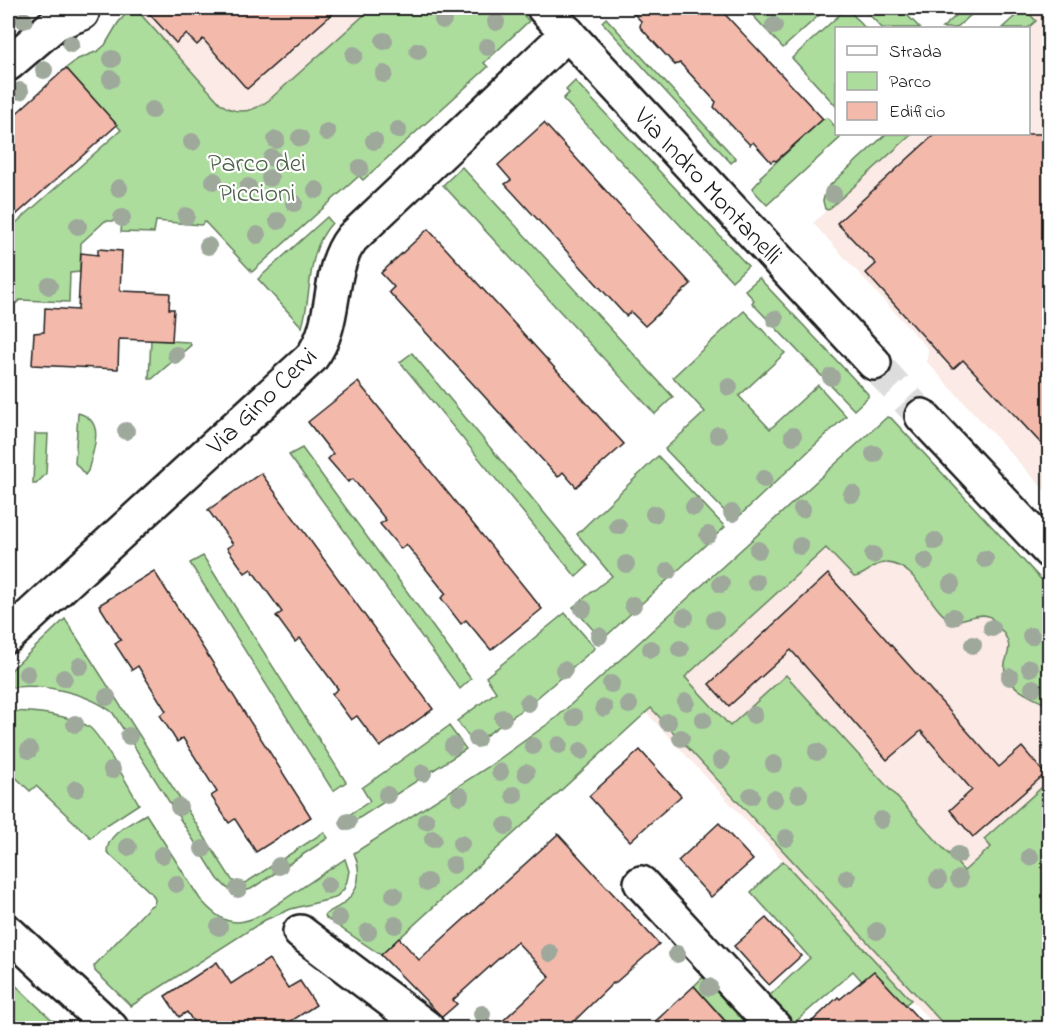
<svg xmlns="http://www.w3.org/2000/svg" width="1057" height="1036" viewBox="0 0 1057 1036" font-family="'Indie Flower',sans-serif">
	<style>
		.built { fill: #fbeae6 }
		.green { fill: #acdd9d; stroke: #647c5c; stroke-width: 1.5 }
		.building { fill: #f3baac; stroke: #1c1c1c; stroke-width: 1.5 }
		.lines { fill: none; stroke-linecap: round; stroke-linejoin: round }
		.minor-tunnel { stroke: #ddd; stroke-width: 33; stroke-dasharray: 33 16; stroke-linecap: butt }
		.minor-casing { stroke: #1c1c1c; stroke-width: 38 }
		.minor { stroke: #fff; stroke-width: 33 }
		.tree { fill: #9ea89b }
		.labels { text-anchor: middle; stroke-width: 4.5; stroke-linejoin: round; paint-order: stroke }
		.park-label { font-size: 26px; fill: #4e6049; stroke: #fff }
		.street-label { font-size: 26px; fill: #1c1c1c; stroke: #fff }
	</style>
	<rect width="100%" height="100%" fill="#fff"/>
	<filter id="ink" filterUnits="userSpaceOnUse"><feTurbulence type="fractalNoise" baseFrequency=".0167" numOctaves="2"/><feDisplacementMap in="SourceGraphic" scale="12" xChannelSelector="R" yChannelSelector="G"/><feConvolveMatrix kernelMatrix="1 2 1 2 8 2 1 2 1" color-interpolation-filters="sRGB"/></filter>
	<g filter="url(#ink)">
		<!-- built -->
		<g class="built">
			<polygon points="135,8 372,8 269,100 260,107 243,112 226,108 220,103"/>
			<polygon points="1025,8 1049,8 1049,495 927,362 928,349 813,223 825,212 823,201 826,189 886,134 1028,134 1028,28 1002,28"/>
			<polygon points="919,463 1049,608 1049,1028 937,1028 646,712"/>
		</g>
		<!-- green -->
		<g class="green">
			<path d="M131 8H135L220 103C236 116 253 112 269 100L372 8H517L529 21 484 63 488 67 363 180 359 176 252 272 205 222 201 225 156 221 154 233 121 232 122 221H105L81 243 80 272 70 273 69 302 20 300 12 307 9 347 8 346V230L121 130 66 68 78 59 98 51 105 45 118 23Z"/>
			<polygon points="746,8 827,8 783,48"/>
			<polygon points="847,8 865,28 836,28 836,106 792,58"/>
			<polygon points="863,8 900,8 920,28 882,28"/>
			<polygon points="965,8 979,8 956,28 942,28"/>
			<polygon points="1024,8 1036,21 1028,28 1002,28"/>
			<polygon points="606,18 736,159 731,163 602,22"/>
			<polygon points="575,81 748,266 732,281 563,99 569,93 566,90"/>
			<polygon points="828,118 836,128 836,134 841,134 840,138 767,205 754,191 753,188 761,179 760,177 823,119"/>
			<polygon points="886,134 912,134 828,210 825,209 823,201 826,189"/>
			<polygon points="462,167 673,397 655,414 443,185"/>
			<path d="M327 217 332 223C305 253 313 292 302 327L258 279Z"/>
			<polygon points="759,278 868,394 868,397 854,410 752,303 754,300 745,290"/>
			<polygon points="744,311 785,353 739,396 770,429 818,385 846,416 734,521 665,449 705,412 673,377"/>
			<polygon points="151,340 189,342 191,345 152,379 149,379"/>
			<polygon points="412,353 588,566 576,577 400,362"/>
			<path d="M78 413C107 421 93 450 88 471L85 475 75 463Z"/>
			<path d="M887 417 891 418 1049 588V706C1035 698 1016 692 1007 677 997 658 1022 653 998 626 995 622 992 617 988 616 978 612 962 622 951 621 928 607 918 565 887 563 874 562 866 576 854 577L826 548 685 677 730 726 786 675 964 871 991 847 984 839 1049 781V1028H947L651 708 381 955 326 918 325 915C330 910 336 909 341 905 360 893 362 872 354 853L488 767 556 718Z"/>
			<polygon points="35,434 48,434 46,474 36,484 33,484"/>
			<polygon points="302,448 471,679 460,689 289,455"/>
			<polygon points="658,456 725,527 602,640 573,607 612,576 577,534"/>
			<polygon points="203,556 346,782 333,791 190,563"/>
			<polygon points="565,613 595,648 530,704 474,744 457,721 496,692 486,677"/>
			<path d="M65 619 232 880 238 884 247 882 324 832 328 838 251 889 238 893 227 888 218 879 113 713C89 693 39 682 8 688V673Z"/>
			<path d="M8 712C28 710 71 715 89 727 101 735 130 789 139 804L99 830 91 838 36 786 30 791 8 770Z"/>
			<polygon points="449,726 466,749 344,828 340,821 370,801 362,788"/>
			<path d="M146 814 200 899C219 921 233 929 261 915L345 859 349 871 347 881 344 889 335 898 291 909 265 920 131 1006 95 971 94 966 149 907 154 904 155 900 153 895 107 852C107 833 132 823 146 814Z"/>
			<polygon points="783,861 911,1000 905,1005 869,989 853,971 792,1025 767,998 810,958 751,892"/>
			<polygon points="705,975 755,1028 732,1028 694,986"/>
			<polygon points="8,978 53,1021 47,1028 8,1028"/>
		</g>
		<!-- building -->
		<g class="building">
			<polygon points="144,8 339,8 247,89 203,39 197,45 186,34 176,43"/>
			<polygon points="628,8 719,8 823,119 776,161 774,160 771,162 753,142 750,145 714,107 716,102 680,63 675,65 640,27 641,21"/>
			<polygon points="66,68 117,125 8,222 8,121"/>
			<polygon points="544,123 691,284 645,326 631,312 626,316 505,184 511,180 498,165"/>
			<polygon points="935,134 1050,134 1050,453 963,360 953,369 866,273 876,264 837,223"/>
			<polygon points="428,229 624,444 576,487 563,472 558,477 389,292 394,287 381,273"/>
			<polygon points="98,249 122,251 120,291 170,293 169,309 174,309 172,341 119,339 118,369 32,365 34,333 44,332 45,308 78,310 81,253 98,255"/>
			<polygon points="358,382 542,609 491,650 466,620 461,624 441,598 446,594 406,544 401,549 380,524 386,520 353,479 348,482 328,459 333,454 308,422"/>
			<polygon points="261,473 433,709 380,747 357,716 351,720 332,694 338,689 300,638 295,642 276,616 282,612 251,569 245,573 227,548 233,544 208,510"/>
			<polygon points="154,571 311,817 256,852 235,819 229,823 211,796 217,792 183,738 177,742 160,715 166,711 138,666 132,670 115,644 121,640 99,605"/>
			<polygon points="828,574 999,767 1022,747 1045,774 973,837 950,810 972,790 921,731 887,760 791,650 729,706 709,684"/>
			<polygon points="640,750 681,796 630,841 589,796"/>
			<polygon points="719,823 753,860 711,897 678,861"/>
			<polygon points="558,834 659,944 614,984 613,983 566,1029 494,1029 550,977 517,942 453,1000 457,1004 442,1017 381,955 399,938 419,960"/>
			<polygon points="766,918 801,956 769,985 734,946"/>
			<polygon points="269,959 288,988 300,981 316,1005 279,1029 198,1029 187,1012 179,1017 165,996 217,962 231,984"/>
			<polygon points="874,971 928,1029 804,1029 838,997 840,999"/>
			<polygon points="694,986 732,1029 647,1029"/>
		</g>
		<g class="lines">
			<!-- minor-tunnel -->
			<polyline class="minor-tunnel" points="874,363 922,416"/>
			<defs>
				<g id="minor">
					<polyline points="544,8 874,363"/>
					<polyline points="8,64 56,23 82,13"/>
					<polyline points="922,416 1050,552"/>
					<path d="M8 636 311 358C339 322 325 272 352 238L568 33"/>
					<polyline points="641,883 775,1028"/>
					<polyline points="8,932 111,1028"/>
					<polyline points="300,932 427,1028"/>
				</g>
			</defs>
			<!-- minor casing -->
			<use href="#minor" class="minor-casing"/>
			<!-- minor -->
			<use href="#minor" class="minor"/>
		</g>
		<!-- trees -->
		<g class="tree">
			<circle cx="24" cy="20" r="9"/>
			<circle cx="443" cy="20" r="9"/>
			<circle cx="496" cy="22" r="9"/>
			<circle cx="774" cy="26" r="9"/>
			<circle cx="384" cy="41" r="9"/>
			<circle cx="71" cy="44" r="9"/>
			<circle cx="487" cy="47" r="9"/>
			<circle cx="418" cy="51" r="9"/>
			<circle cx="354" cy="55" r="9"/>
			<circle cx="112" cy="59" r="9"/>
			<circle cx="44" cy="70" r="9"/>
			<circle cx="384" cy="74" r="9"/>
			<circle cx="111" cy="79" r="9"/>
			<circle cx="20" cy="91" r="9"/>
			<circle cx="152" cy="110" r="9"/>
			<circle cx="398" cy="130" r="9"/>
			<circle cx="327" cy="132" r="9"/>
			<circle cx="300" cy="138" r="9"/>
			<circle cx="276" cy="140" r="9"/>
			<circle cx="374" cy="141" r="9"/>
			<circle cx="192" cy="142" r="9"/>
			<circle cx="272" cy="158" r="9"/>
			<circle cx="360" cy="168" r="9"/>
			<circle cx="270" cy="178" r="9"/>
			<circle cx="214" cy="181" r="9"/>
			<circle cx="248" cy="187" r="9"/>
			<circle cx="119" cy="188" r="9"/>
			<circle cx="316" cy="190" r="9"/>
			<circle cx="833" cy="194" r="9"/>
			<circle cx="294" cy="203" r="9"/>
			<circle cx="186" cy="216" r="9"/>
			<circle cx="122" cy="218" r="9"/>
			<circle cx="278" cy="221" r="9"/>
			<circle cx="78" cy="226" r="9"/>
			<circle cx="257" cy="235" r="9"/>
			<circle cx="208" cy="246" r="9"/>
			<circle cx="49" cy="286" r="9"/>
			<circle cx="775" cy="319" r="9"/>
			<circle cx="176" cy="355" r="9"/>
			<circle cx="831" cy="377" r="9"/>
			<circle cx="729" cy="387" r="9"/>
			<circle cx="126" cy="431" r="9"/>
			<circle cx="718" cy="435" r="9"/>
			<circle cx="793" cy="436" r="9"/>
			<circle cx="874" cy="454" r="9"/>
			<circle cx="764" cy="479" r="9"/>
			<circle cx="852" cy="494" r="9"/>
			<circle cx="694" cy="507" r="9"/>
			<circle cx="802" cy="509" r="9"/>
			<circle cx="732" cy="513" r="9"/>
			<circle cx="654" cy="514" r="9"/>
			<circle cx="618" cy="526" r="9"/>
			<circle cx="708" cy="535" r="9"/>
			<circle cx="935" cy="541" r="9"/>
			<circle cx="800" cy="546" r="9"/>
			<circle cx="758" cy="550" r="9"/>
			<circle cx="873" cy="555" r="9"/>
			<circle cx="985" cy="559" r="9"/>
			<circle cx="925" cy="561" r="9"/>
			<circle cx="626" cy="564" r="9"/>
			<circle cx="668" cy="571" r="9"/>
			<circle cx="756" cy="582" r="9"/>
			<circle cx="721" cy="584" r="9"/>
			<circle cx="951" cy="584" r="9"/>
			<circle cx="633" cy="605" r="9"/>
			<circle cx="583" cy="609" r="9"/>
			<circle cx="685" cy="617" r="9"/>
			<circle cx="953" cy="617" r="9"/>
			<circle cx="715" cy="620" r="9"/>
			<circle cx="992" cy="628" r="9"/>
			<circle cx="599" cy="636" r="9"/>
			<circle cx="1031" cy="636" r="9"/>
			<circle cx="973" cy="645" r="9"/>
			<circle cx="651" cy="649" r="9"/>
			<circle cx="680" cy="649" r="9"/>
			<circle cx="80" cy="666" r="9"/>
			<circle cx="1030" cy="668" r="9"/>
			<circle cx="564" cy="670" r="9"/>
			<circle cx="27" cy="674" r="9"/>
			<circle cx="1010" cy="677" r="9"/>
			<circle cx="64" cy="678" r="9"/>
			<circle cx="611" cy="684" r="9"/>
			<circle cx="1033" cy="688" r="9"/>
			<circle cx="107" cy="697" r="9"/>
			<circle cx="686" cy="702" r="9"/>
			<circle cx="528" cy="703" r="9"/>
			<circle cx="629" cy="705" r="9"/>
			<circle cx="604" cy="708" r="9"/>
			<circle cx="754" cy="715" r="9"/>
			<circle cx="574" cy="717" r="9"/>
			<circle cx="503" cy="718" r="9"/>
			<circle cx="703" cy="720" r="9"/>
			<circle cx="668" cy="722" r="9"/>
			<circle cx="75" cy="724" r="9"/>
			<circle cx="129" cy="736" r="9"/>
			<circle cx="681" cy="738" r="9"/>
			<circle cx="477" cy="739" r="9"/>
			<circle cx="559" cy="745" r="9"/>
			<circle cx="453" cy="746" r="9"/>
			<circle cx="533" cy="746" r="9"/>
			<circle cx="29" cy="750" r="9"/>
			<circle cx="581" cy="751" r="9"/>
			<circle cx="817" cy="752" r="9"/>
			<circle cx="721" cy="760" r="9"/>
			<circle cx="774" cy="764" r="9"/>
			<circle cx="112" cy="770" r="9"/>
			<circle cx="500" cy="772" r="9"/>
			<circle cx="423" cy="773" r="9"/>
			<circle cx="526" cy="773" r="9"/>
			<circle cx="76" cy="789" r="9"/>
			<circle cx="799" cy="794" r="9"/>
			<circle cx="387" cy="795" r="9"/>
			<circle cx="514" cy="795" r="9"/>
			<circle cx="460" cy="796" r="9"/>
			<circle cx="751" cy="796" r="9"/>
			<circle cx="774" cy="799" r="9"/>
			<circle cx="179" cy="807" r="9"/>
			<circle cx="881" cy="820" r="9"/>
			<circle cx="426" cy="821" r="9"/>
			<circle cx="348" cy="822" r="9"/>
			<circle cx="506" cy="826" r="9"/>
			<circle cx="786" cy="838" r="9"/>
			<circle cx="433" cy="839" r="9"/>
			<circle cx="461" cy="844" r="9"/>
			<circle cx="128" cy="847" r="9"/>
			<circle cx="203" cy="849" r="9"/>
			<circle cx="162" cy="855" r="9"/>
			<circle cx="958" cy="855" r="9"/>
			<circle cx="1030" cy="857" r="9"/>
			<circle cx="453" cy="865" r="9"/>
			<circle cx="279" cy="866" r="9"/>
			<circle cx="847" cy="878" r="9"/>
			<circle cx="959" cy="879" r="9"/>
			<circle cx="938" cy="880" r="9"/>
			<circle cx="427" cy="882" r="9"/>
			<circle cx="176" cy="884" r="9"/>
			<circle cx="328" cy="885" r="9"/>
			<circle cx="238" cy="889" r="9"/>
			<circle cx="394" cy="895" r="9"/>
			<circle cx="339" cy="918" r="9"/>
			<circle cx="395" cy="925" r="9"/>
			<circle cx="219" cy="927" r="9"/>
			<circle cx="877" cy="931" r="9"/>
			<circle cx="368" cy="932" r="9"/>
			<circle cx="550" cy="953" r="9"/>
			<circle cx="677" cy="954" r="9"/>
			<circle cx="709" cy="987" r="9"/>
			<circle cx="482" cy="1014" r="9"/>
		</g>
	</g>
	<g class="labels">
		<!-- park labels -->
		<g class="park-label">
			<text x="257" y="171">Parco dei<tspan x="257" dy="30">Piccioni</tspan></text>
		</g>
		<!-- street labels -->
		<g class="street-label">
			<text transform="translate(709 185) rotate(47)" y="9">Via Indro Montanelli</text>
			<text transform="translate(261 400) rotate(-44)" y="9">Via Gino Cervi</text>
		</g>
	</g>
	<!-- margin -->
	<rect width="1057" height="1036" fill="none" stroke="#fff" stroke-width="30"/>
	<rect x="15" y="15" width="1027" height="1006" fill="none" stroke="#1c1c1c" stroke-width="2" filter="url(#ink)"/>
	<!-- legend -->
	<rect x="835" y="27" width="195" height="108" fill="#ffffff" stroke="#a4a4a4" stroke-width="1.5"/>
	<rect x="847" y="46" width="30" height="9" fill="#ffffff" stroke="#a4a4a4" stroke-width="1.5"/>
	<text x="889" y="57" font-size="18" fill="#1c1c1c">Strada</text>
	<rect x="847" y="72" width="30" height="18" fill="#acdd9d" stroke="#a4a4a4" stroke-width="1.5"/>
	<text x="889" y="87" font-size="18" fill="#1c1c1c">Parco</text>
	<rect x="847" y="102" width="30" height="18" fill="#f3baac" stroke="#a4a4a4" stroke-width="1.5"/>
	<text x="889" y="117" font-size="18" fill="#1c1c1c">Edificio</text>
</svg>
